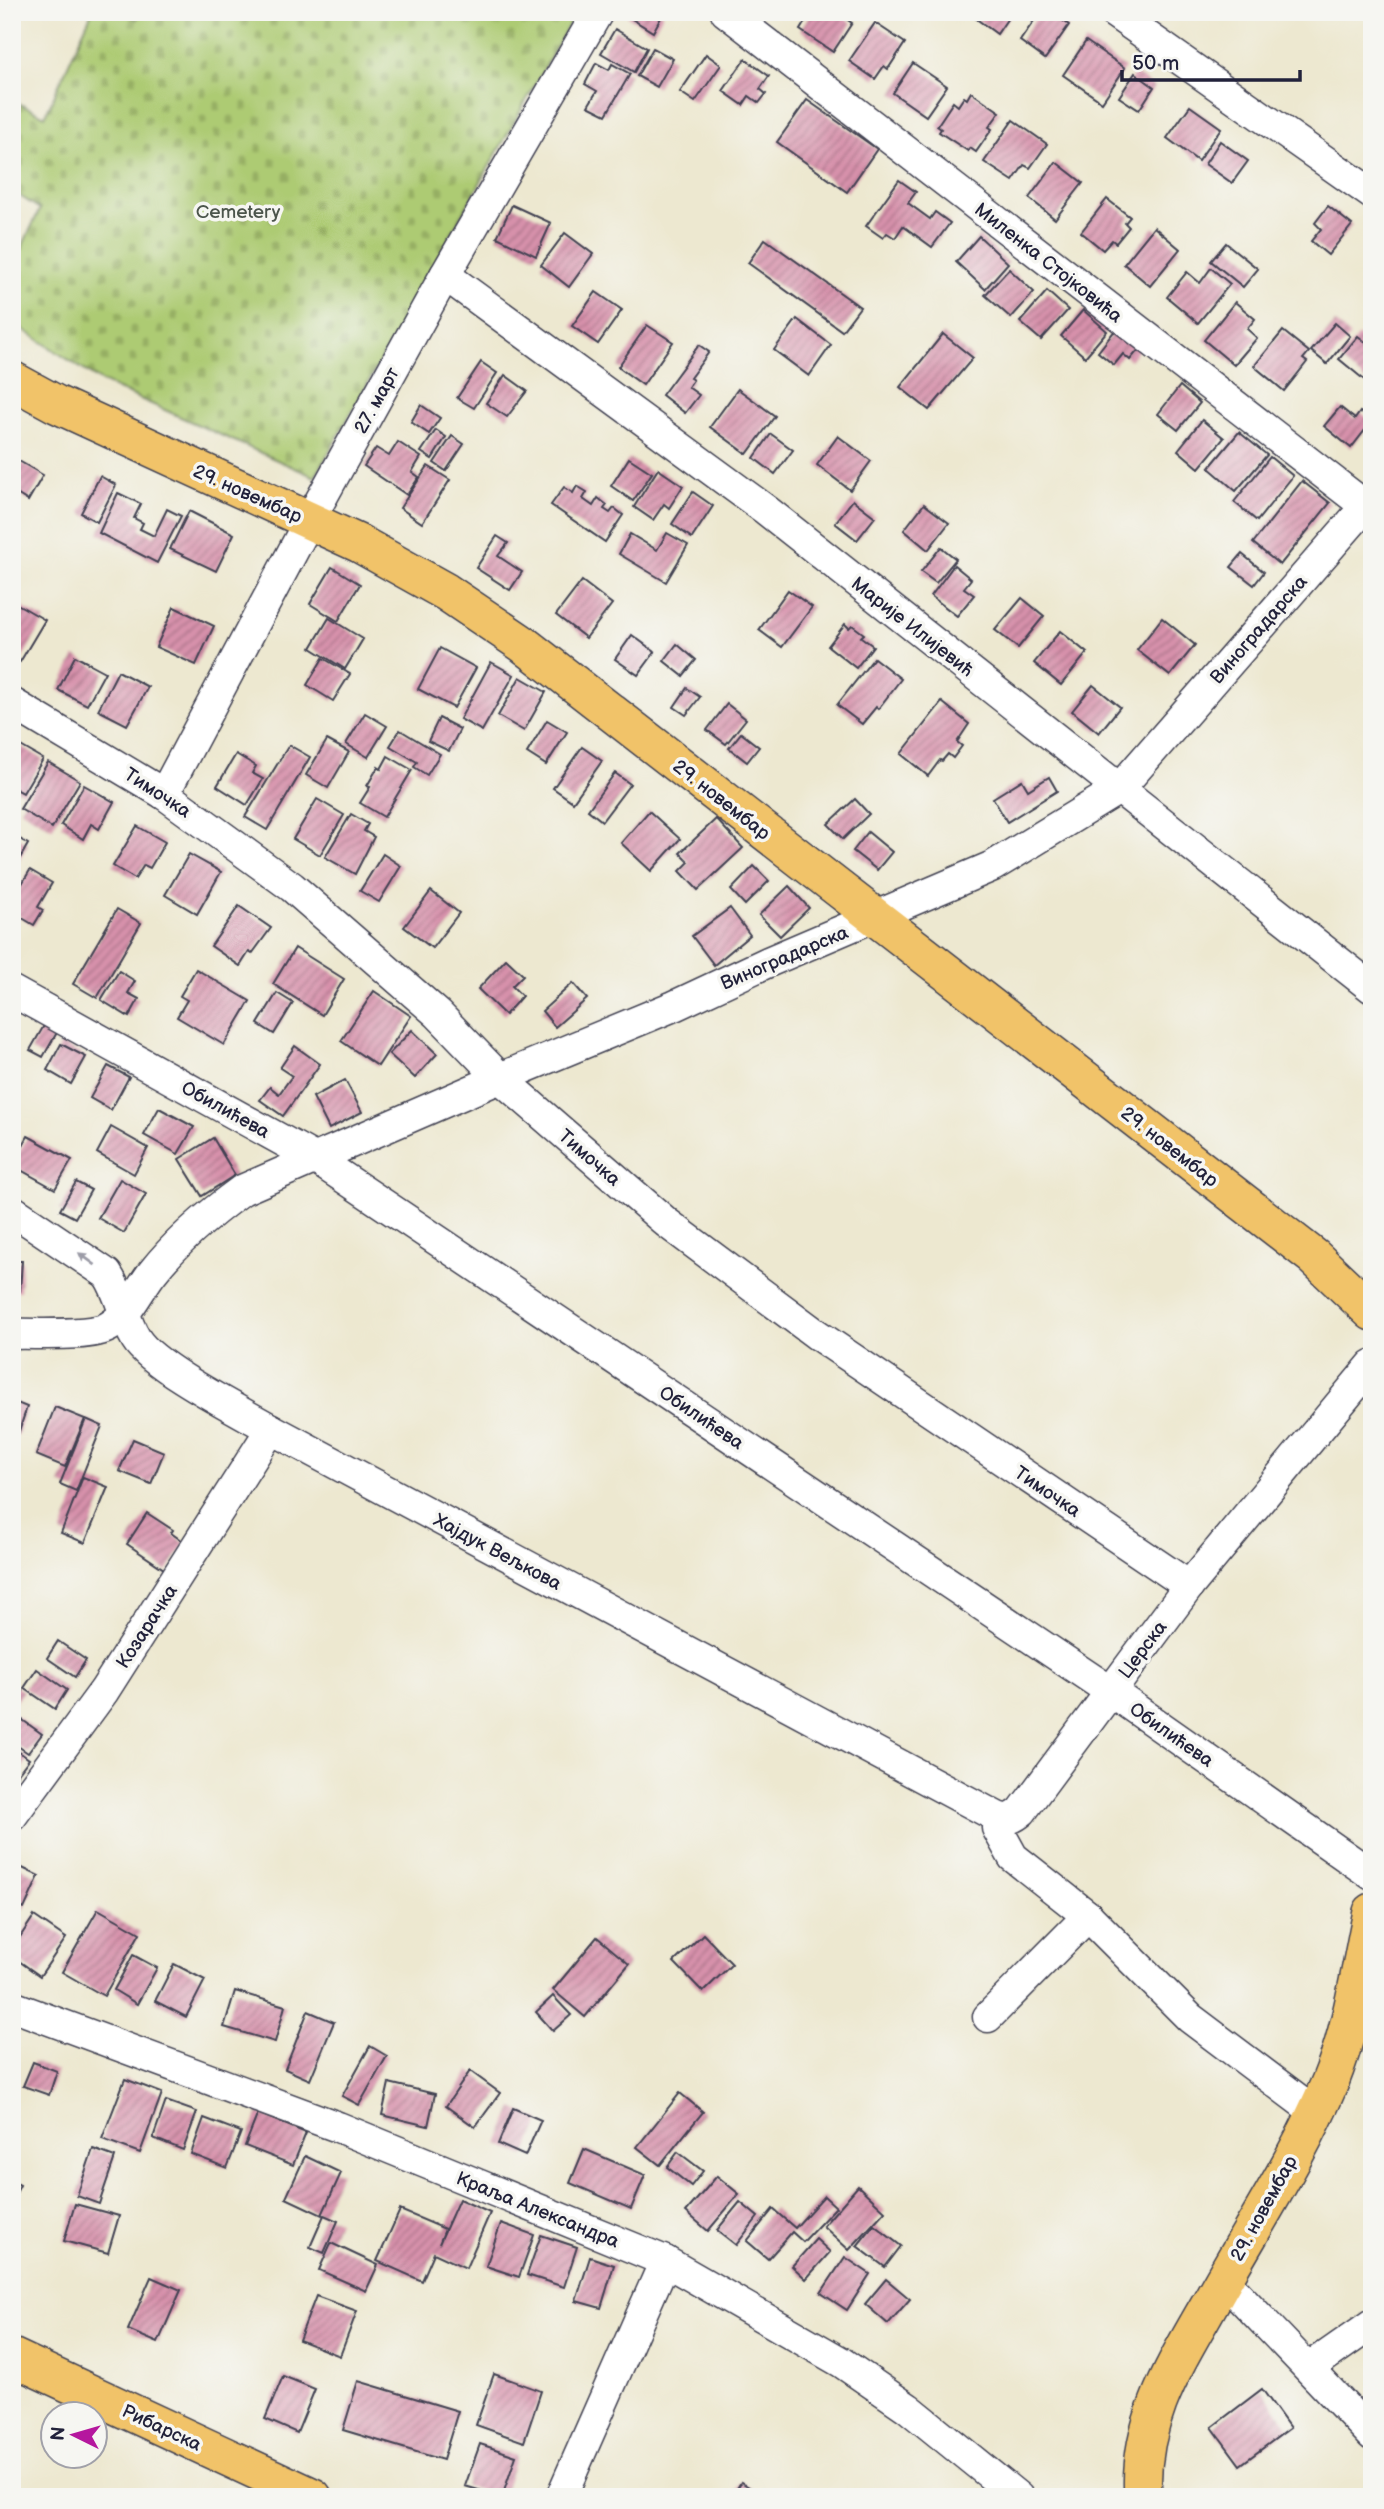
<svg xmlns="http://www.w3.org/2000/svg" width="1384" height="2509" viewBox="0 0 1384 2509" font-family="'Balsamiq Sans',sans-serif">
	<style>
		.cemetery { fill: url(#cemetery-stones); stroke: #687657; stroke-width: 2 }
		.building { fill: url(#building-hatch) }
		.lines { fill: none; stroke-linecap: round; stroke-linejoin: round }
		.minor-casing { stroke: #404051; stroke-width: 33 }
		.major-casing { stroke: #404051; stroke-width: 40 }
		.minor { stroke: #fff; stroke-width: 30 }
		.major { stroke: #f1c369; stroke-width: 37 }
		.oneway { fill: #9c9ca7 }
		.labels { text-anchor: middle; stroke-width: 7; stroke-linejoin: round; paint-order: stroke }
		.park-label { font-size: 19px; fill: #4c554c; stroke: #f6f6f2 }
		.street-label { font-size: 19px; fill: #22223b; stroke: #f6f6f2 }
	</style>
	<defs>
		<pattern id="cemetery-stones" width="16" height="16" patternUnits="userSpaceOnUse" patternTransform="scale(1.75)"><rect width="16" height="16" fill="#adcb73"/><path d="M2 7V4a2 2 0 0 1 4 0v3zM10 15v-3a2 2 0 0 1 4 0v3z" fill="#95ae64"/></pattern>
		<pattern id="building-hatch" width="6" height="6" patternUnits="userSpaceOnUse" patternTransform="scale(1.75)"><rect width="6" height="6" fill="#d791ab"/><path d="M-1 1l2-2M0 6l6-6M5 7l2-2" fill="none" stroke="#ae768c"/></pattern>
	</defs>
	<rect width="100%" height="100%" fill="#f6f6f2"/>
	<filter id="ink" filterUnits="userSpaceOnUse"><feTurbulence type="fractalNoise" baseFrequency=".0143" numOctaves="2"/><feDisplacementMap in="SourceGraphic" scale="14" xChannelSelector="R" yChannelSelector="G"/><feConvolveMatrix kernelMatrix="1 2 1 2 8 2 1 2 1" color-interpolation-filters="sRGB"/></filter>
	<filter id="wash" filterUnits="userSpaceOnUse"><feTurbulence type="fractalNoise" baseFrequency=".00686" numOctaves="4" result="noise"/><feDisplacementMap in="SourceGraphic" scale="28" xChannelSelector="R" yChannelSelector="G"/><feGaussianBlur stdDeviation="1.57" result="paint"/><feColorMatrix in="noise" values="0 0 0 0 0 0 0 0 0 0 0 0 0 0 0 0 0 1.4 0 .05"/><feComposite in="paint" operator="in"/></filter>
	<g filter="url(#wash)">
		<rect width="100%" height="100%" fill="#ede8d0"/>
		<!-- cemetery -->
		<polygon class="cemetery" points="92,12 125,12 137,19 141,12 576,12 315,477 102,382 12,322 12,268 40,209 12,191 12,100 45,116"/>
		<g id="blocks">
			<!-- building -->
			<g class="building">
				<polygon points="629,12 659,12 663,14 653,32 627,16"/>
				<polygon points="811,12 836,12 852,23 833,52 800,30"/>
				<polygon points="967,12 1012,12 997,34"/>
				<polygon points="1040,12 1050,12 1069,25 1045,59 1020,41"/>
				<polygon points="875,23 905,43 888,69 884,66 875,79 849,61"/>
				<polygon points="615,29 647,48 634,72 601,53"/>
				<polygon points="1086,41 1125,68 1102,102 1063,75"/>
				<polygon points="653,48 673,59 657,87 637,76"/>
				<polygon points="706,54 721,65 695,102 680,92"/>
				<polygon points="745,59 769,76 760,89 766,94 759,103 749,96 743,105 723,91"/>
				<polygon points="596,63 609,70 612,64 630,74 606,115 588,106 597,91 585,84"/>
				<polygon points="913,63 947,86 926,116 893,93"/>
				<polygon points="1135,73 1154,87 1139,110 1119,97"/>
				<polygon points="971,92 1000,112 989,127 992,129 976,152 970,148 968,151 939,132 941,129 937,126 953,102 958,106 964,97 967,99"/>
				<polygon points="807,100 877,149 847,192 777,142"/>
				<polygon points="1190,106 1221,128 1198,161 1167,138"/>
				<polygon points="1013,120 1047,144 1030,168 1024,165 1013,181 984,162"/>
				<polygon points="1220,141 1248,161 1232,183 1205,164"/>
				<polygon points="1056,162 1083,183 1055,219 1029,198"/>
				<polygon points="899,180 916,192 908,203 930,219 935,212 950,223 932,247 903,226 895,238 887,233 883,238 866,226"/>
				<polygon points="1107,199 1130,217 1125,223 1129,227 1116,243 1112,240 1103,250 1081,232"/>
				<polygon points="512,205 551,223 536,256 497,237"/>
				<polygon points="1328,206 1352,225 1328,255 1311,241 1321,229 1315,223"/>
				<polygon points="1154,227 1180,249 1150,286 1124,264"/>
				<polygon points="565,233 593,254 569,287 541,265"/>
				<polygon points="979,236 1008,263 985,289 956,262"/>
				<polygon points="765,239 860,307 842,331 748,263"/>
				<polygon points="1226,243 1258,269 1243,287 1211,261"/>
				<polygon points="1211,268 1230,284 1198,323 1167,297 1187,272 1200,283"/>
				<polygon points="1009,269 1034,292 1011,318 985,295"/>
				<polygon points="1047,291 1068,310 1041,340 1020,322"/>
				<polygon points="596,292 622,310 598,344 572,326"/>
				<polygon points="1235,302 1255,319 1247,329 1257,338 1234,365 1204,340"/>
				<polygon points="1083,310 1107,331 1085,357 1061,336"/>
				<polygon points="797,319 831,345 809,376 774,350"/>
				<polygon points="1335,323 1350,336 1327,364 1311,351"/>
				<polygon points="647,325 673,342 643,385 618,367"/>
				<polygon points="1116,329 1140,348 1130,360 1123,354 1114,365 1098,352"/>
				<polygon points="1283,331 1309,352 1303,359 1307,362 1284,391 1254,366"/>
				<polygon points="943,334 973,358 929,410 900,387"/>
				<polygon points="1358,336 1372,347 1372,379 1368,383 1339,359"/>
				<polygon points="699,345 709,352 690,378 693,380 688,387 699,395 685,413 662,395"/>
				<polygon points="481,362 497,373 474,408 457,398"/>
				<polygon points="505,375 527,391 507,417 486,403"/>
				<polygon points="1180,386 1200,403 1178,430 1158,414"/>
				<polygon points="738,389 775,416 747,454 710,427"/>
				<polygon points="421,405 440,418 429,434 411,422"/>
				<polygon points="1340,407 1355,419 1360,412 1372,421 1351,448 1324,426"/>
				<polygon points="1202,420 1224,438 1199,468 1178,450"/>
				<polygon points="436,430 446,437 432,459 421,452"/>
				<polygon points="1239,432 1267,455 1236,491 1209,468"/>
				<polygon points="771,434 793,450 775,474 754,458"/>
				<polygon points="452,436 464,444 446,471 434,463"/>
				<polygon points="838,436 871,461 850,490 817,465"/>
				<polygon points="398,442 421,457 412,472 419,477 407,495 364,466 376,448 389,456"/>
				<polygon points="12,457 43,475 28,501 12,491"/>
				<polygon points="1270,457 1293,476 1257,521 1234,502"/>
				<polygon points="629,458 652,473 633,501 611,486"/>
				<polygon points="428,466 450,480 422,523 400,508"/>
				<polygon points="658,469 683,486 669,508 664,504 653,520 634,507"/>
				<polygon points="100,476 116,485 97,522 81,513"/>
				<polygon points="1302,481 1330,503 1280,565 1253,543"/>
				<polygon points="577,486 587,492 583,499 593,506 598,498 607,505 604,509 610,513 614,508 623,515 605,542 551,505 564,487 573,493"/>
				<polygon points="693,492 713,506 692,538 672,524"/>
				<polygon points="118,493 141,504 134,518 143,523 140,529 154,536 167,509 181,516 157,563 99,533"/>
				<polygon points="853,500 875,517 857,540 835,523"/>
				<polygon points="924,504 949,523 928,550 904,530"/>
				<polygon points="189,511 234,534 216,571 170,549"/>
				<polygon points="667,533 688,545 666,582 619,554 630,534 657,550"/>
				<polygon points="497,536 508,543 498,556 522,572 510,590 476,568"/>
				<polygon points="941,547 956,559 936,583 921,572"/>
				<polygon points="1242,554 1264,572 1254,585 1231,567"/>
				<polygon points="954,565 971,579 964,588 974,595 957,616 931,596"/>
				<polygon points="332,567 360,584 338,621 310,604"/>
				<polygon points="582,581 612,604 586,638 556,615"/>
				<polygon points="788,590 812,607 782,647 759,630"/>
				<polygon points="1022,598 1044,616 1018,648 995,630"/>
				<polygon points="12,601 45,620 20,662 12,658"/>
				<polygon points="174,607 214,626 196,665 156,647"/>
				<polygon points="329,618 363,639 345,669 311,648"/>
				<polygon points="1162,618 1195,645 1170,676 1137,650"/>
				<polygon points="845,624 849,628 852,625 864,634 861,637 873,646 856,668 828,646"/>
				<polygon points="1060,631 1087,653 1061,685 1034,663"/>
				<polygon points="632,635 655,652 638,675 615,659"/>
				<polygon points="677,644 696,660 683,676 664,661"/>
				<polygon points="440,648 476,668 454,708 418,689"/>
				<polygon points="75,656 105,672 87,705 58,690"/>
				<polygon points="323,658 350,674 333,701 307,685"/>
				<polygon points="874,658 901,679 878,709 876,707 862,724 837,705"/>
				<polygon points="491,662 514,675 482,731 460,719"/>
				<polygon points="118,671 148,687 127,725 98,710"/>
				<polygon points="520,677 546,692 524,731 498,716"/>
				<polygon points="1093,685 1120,707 1099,733 1072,711"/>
				<polygon points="687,688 700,697 686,715 674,707"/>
				<polygon points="942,702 969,724 957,742 962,746 953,758 948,754 942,761 940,760 928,776 901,754"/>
				<polygon points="727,704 746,719 726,744 707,730"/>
				<polygon points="365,713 387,726 368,757 346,744"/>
				<polygon points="439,718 460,729 449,751 428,741"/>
				<polygon points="547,720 567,732 546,765 527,753"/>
				<polygon points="400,730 440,754 427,775 414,767 417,762 390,746"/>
				<polygon points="741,733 759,747 747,762 729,748"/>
				<polygon points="327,740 349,752 328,788 306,775"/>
				<polygon points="19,745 43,759 23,793 12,787 12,756"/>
				<polygon points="289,745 310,757 267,830 245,817"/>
				<polygon points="582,747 602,761 573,802 553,788"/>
				<polygon points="236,754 256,766 252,773 263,779 247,805 217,786"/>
				<polygon points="388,756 412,770 384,817 360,803 370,787 367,786 378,767 381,769"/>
				<polygon points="48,762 80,781 52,828 20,809"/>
				<polygon points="615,773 630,784 602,821 588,810"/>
				<polygon points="1049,777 1057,791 1007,822 993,798 1022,780 1028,790"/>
				<polygon points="84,785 114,802 99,829 91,824 83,839 61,825"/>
				<polygon points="317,799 344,815 320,855 293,839"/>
				<polygon points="855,799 869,814 843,839 828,824"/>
				<polygon points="649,811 680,839 651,871 621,843"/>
				<polygon points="351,814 368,824 364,831 374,837 355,874 325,857"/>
				<polygon points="716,819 743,848 698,890 680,871 689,862 680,853"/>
				<polygon points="137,826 165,842 150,868 144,865 135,879 113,866"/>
				<polygon points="868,832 892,852 877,870 853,851"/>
				<polygon points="12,834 28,844 15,867 12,865"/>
				<polygon points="189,854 221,872 197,914 165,895"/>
				<polygon points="383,854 401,866 379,902 360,891"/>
				<polygon points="754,866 769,881 745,905 731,890"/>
				<polygon points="30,870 52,883 38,907 43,910 34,925 12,912 12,901"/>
				<polygon points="789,886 809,908 780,936 759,915"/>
				<polygon points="431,891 459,913 432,948 404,927"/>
				<polygon points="239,906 271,928 252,954 249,952 240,966 211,946"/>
				<polygon points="730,908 750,935 714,965 692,936"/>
				<polygon points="117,909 141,923 97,998 73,984"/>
				<polygon points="295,948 344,979 322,1015 273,984"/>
				<polygon points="506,959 523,975 512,986 522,996 505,1015 478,989"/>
				<polygon points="196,969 250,1001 224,1045 177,1017 187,1000 180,996"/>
				<polygon points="119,971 135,981 128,993 139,999 129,1017 101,1000"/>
				<polygon points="573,983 587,999 555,1027 542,1011"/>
				<polygon points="374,991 411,1016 378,1066 341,1041"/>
				<polygon points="277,993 293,1003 274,1034 258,1024"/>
				<polygon points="46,1022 59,1029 43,1057 30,1050"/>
				<polygon points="412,1030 437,1054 415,1078 389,1054"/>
				<polygon points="61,1044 86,1057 71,1084 47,1070"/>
				<polygon points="295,1046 320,1064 283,1116 260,1100 270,1087 279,1094 292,1076 280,1068"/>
				<polygon points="108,1066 129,1077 111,1110 90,1098"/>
				<polygon points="345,1080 362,1112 329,1129 313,1097"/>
				<polygon points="159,1108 194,1127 178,1154 144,1135"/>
				<polygon points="111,1127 148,1148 134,1174 97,1153"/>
				<polygon points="28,1136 72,1160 55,1189 12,1165"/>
				<polygon points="213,1138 235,1175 202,1196 179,1159"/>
				<polygon points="120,1179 146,1194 124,1233 98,1218"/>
				<polygon points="76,1182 91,1190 75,1218 60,1210"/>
				<polygon points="12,1261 22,1261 20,1291 12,1291"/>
				<polygon points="12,1401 27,1407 17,1437 12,1435"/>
				<polygon points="55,1407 85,1419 65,1467 36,1455"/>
				<polygon points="86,1419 102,1426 76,1491 60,1484"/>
				<polygon points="133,1439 164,1452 151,1484 119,1471"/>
				<polygon points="83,1477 108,1487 85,1543 61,1533"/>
				<polygon points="147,1513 173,1530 171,1533 185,1543 167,1571 127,1544"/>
				<polygon points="58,1641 86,1660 75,1677 47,1658"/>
				<polygon points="37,1669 67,1690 55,1709 24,1688"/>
				<polygon points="12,1684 23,1691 12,1707"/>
				<polygon points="17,1716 42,1734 28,1753 12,1742 12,1722"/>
				<polygon points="12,1747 29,1759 16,1776 12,1773"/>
				<polygon points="12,1863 39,1876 24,1909 12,1903"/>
				<polygon points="98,1909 140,1933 104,1996 62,1972"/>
				<polygon points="34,1916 66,1938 40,1976 12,1956 12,1949"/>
				<polygon points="703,1934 732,1964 703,1992 674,1962"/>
				<polygon points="597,1937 629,1964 585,2017 553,1990"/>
				<polygon points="133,1955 157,1968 137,2004 114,1990"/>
				<polygon points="174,1964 205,1980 186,2017 155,2001"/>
				<polygon points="235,1991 285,2006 275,2042 224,2027"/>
				<polygon points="553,1996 571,2015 553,2031 536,2012"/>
				<polygon points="308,2011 334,2022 310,2080 285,2069"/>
				<polygon points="370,2046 387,2056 359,2105 342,2096"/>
				<polygon points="33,2062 57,2071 49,2095 23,2086"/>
				<polygon points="470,2071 500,2093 475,2127 446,2106"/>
				<polygon points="125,2079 162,2093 140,2153 102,2139"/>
				<polygon points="389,2083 435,2094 428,2126 382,2115"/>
				<polygon points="680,2093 703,2112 660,2165 637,2147"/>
				<polygon points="166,2101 197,2112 183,2150 153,2138"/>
				<polygon points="513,2108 541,2120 525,2156 498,2144"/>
				<polygon points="258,2113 306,2133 293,2165 245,2146"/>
				<polygon points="204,2118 241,2132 227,2168 191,2154"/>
				<polygon points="93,2149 115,2157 99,2204 77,2196"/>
				<polygon points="584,2149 645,2175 631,2209 570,2183"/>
				<polygon points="678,2152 703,2171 691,2186 667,2167"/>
				<polygon points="305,2156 341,2173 322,2215 286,2198"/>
				<polygon points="717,2176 739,2194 708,2231 686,2212"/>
				<polygon points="12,2181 20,2185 12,2201"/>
				<polygon points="858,2186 885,2211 849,2250 823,2226"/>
				<polygon points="824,2196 836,2207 803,2242 792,2232 768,2259 747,2241 773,2209 795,2228"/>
				<polygon points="459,2199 490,2213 466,2268 434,2253 422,2281 377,2261 400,2210 445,2229 439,2244"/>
				<polygon points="740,2202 758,2217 736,2245 717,2230"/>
				<polygon points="75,2204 119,2216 108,2253 64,2241"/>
				<polygon points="324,2215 338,2221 324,2253 310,2247"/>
				<polygon points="501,2223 534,2235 519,2277 486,2266"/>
				<polygon points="874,2225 901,2246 885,2267 857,2246"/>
				<polygon points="541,2235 577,2247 564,2287 527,2275"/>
				<polygon points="816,2239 830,2252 806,2279 792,2266"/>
				<polygon points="331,2243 378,2265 366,2291 319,2270"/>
				<polygon points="590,2257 614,2265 601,2308 576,2301"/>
				<polygon points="845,2257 870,2274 847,2310 821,2293"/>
				<polygon points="151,2277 181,2290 158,2343 128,2330"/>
				<polygon points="886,2279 910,2299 888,2324 865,2304"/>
				<polygon points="316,2296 357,2311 340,2356 299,2340"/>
				<polygon points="494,2374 541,2391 524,2442 476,2425"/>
				<polygon points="283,2376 315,2389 297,2433 265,2419"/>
				<polygon points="358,2381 458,2411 443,2460 343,2430"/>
				<polygon points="1262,2389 1290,2428 1240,2465 1212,2427"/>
				<polygon points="480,2444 516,2456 502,2497 465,2486"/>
				<polygon points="741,2482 765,2497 732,2497"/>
			</g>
		</g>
	</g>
	<g filter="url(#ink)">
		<use href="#blocks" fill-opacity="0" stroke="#404051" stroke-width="2"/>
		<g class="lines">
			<defs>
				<g id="minor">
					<polyline points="726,12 1372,511"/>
					<polyline points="1113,12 1372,194"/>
					<polyline points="445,275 766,510 1372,988"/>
					<polyline points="12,703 164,794 292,887 438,1014 500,1078 667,1223 816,1334 1189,1586"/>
					<polyline points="164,794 309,521 445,275 598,12"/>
					<polyline points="12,991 316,1159 1110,1691 1372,1875"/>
					<path d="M12 1210 107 1274C121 1294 123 1318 136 1339 153 1367 240 1411 271 1429L999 1818C1009 1820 1014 1818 1022 1811L1189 1586 1372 1365"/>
					<path d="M12 1334C35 1333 90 1337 108 1327 128 1316 138 1291 152 1273 177 1241 209 1214 242 1190L500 1078 674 1006 768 962 993 866 1119 789 1372 499"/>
					<polyline points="12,1816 104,1691 271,1429"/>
					<polyline points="999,1818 997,1828 1013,1857 1088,1916 1190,2018 1315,2112"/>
					<polyline points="12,2006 338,2127 665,2261 841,2362 908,2408 1018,2497"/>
					<polyline points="988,2017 1088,1916"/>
					<polyline points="1223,2279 1372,2435"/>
					<polyline points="1309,2368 1372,2324"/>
					<polyline points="561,2497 665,2261"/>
				</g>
				<g id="major">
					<polyline points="12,380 56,404 360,544 446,592 523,644 1314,1257 1372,1312"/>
					<polyline points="12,2357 313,2497"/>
					<path d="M1143 2497C1137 2420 1178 2360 1214 2296 1253 2226 1299 2156 1330 2082 1352 2028 1360 1968 1372 1912"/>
				</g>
			</defs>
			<!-- minor casing -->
			<use href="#minor" class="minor-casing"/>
			<!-- major casing -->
			<use href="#major" class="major-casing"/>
			<!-- minor -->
			<use href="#minor" class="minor"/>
			<!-- major -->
			<use href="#major" class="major"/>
		</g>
		<!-- one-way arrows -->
		<defs><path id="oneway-solid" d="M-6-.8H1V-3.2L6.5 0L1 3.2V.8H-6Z" transform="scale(1.75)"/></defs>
		<use class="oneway" href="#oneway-solid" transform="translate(87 1259) rotate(-144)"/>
	</g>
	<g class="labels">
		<!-- park labels -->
		<g class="park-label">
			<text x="238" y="218">Cemetery</text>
		</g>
		<!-- street labels -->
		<g class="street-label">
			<text transform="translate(1049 262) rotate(38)" y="7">Миленка Стојковића</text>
			<text transform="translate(376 400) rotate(-61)" y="7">27. март</text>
			<text transform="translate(248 493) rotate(24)" y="7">29. новембар</text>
			<text transform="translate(913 626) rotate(38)" y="7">Марије Илијевић</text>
			<text transform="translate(1258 629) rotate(-49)" y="7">Виноградарска</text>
			<text transform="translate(158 792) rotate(33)" y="7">Тимочка</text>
			<text transform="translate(722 799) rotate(38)" y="7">29. новембар</text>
			<text transform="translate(784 957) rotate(-23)" y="7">Виноградарска</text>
			<text transform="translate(226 1109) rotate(29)" y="7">Обилићева</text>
			<text transform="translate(1170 1146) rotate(38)" y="7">29. новембар</text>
			<text transform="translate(590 1157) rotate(41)" y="7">Тимочка</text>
			<text transform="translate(702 1417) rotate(34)" y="7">Обилићева</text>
			<text transform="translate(1048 1491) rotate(34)" y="7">Тимочка</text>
			<text transform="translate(498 1551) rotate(28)" y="7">Хајдук Вељкова</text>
			<text transform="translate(146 1626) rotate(-57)" y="7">Козарачка</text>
			<text transform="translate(1142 1649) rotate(-53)" y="7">Церска</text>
			<text transform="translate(1172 1734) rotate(35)" y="7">Обилићева</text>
			<text transform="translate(1263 2208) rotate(-61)" y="7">29. новембар</text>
			<text transform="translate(538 2209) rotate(22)" y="7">Краља Александра</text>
			<text transform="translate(162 2427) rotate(25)" y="7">Рибарска</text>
		</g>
	</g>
	<!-- margin -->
	<rect width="1384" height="2509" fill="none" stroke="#f6f6f2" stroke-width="42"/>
	<!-- north arrow -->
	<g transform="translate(74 2435) rotate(275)"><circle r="33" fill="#f6f6f2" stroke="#a1a1a9" stroke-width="2"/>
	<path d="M0-5L12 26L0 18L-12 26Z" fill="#b5179e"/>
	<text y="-10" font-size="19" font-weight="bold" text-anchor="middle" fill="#22223b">N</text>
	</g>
	<!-- scale -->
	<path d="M1122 70v10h178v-10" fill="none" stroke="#22223b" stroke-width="3.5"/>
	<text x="1132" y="70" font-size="21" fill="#22223b" stroke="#f6f6f2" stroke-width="5" paint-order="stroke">50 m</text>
</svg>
